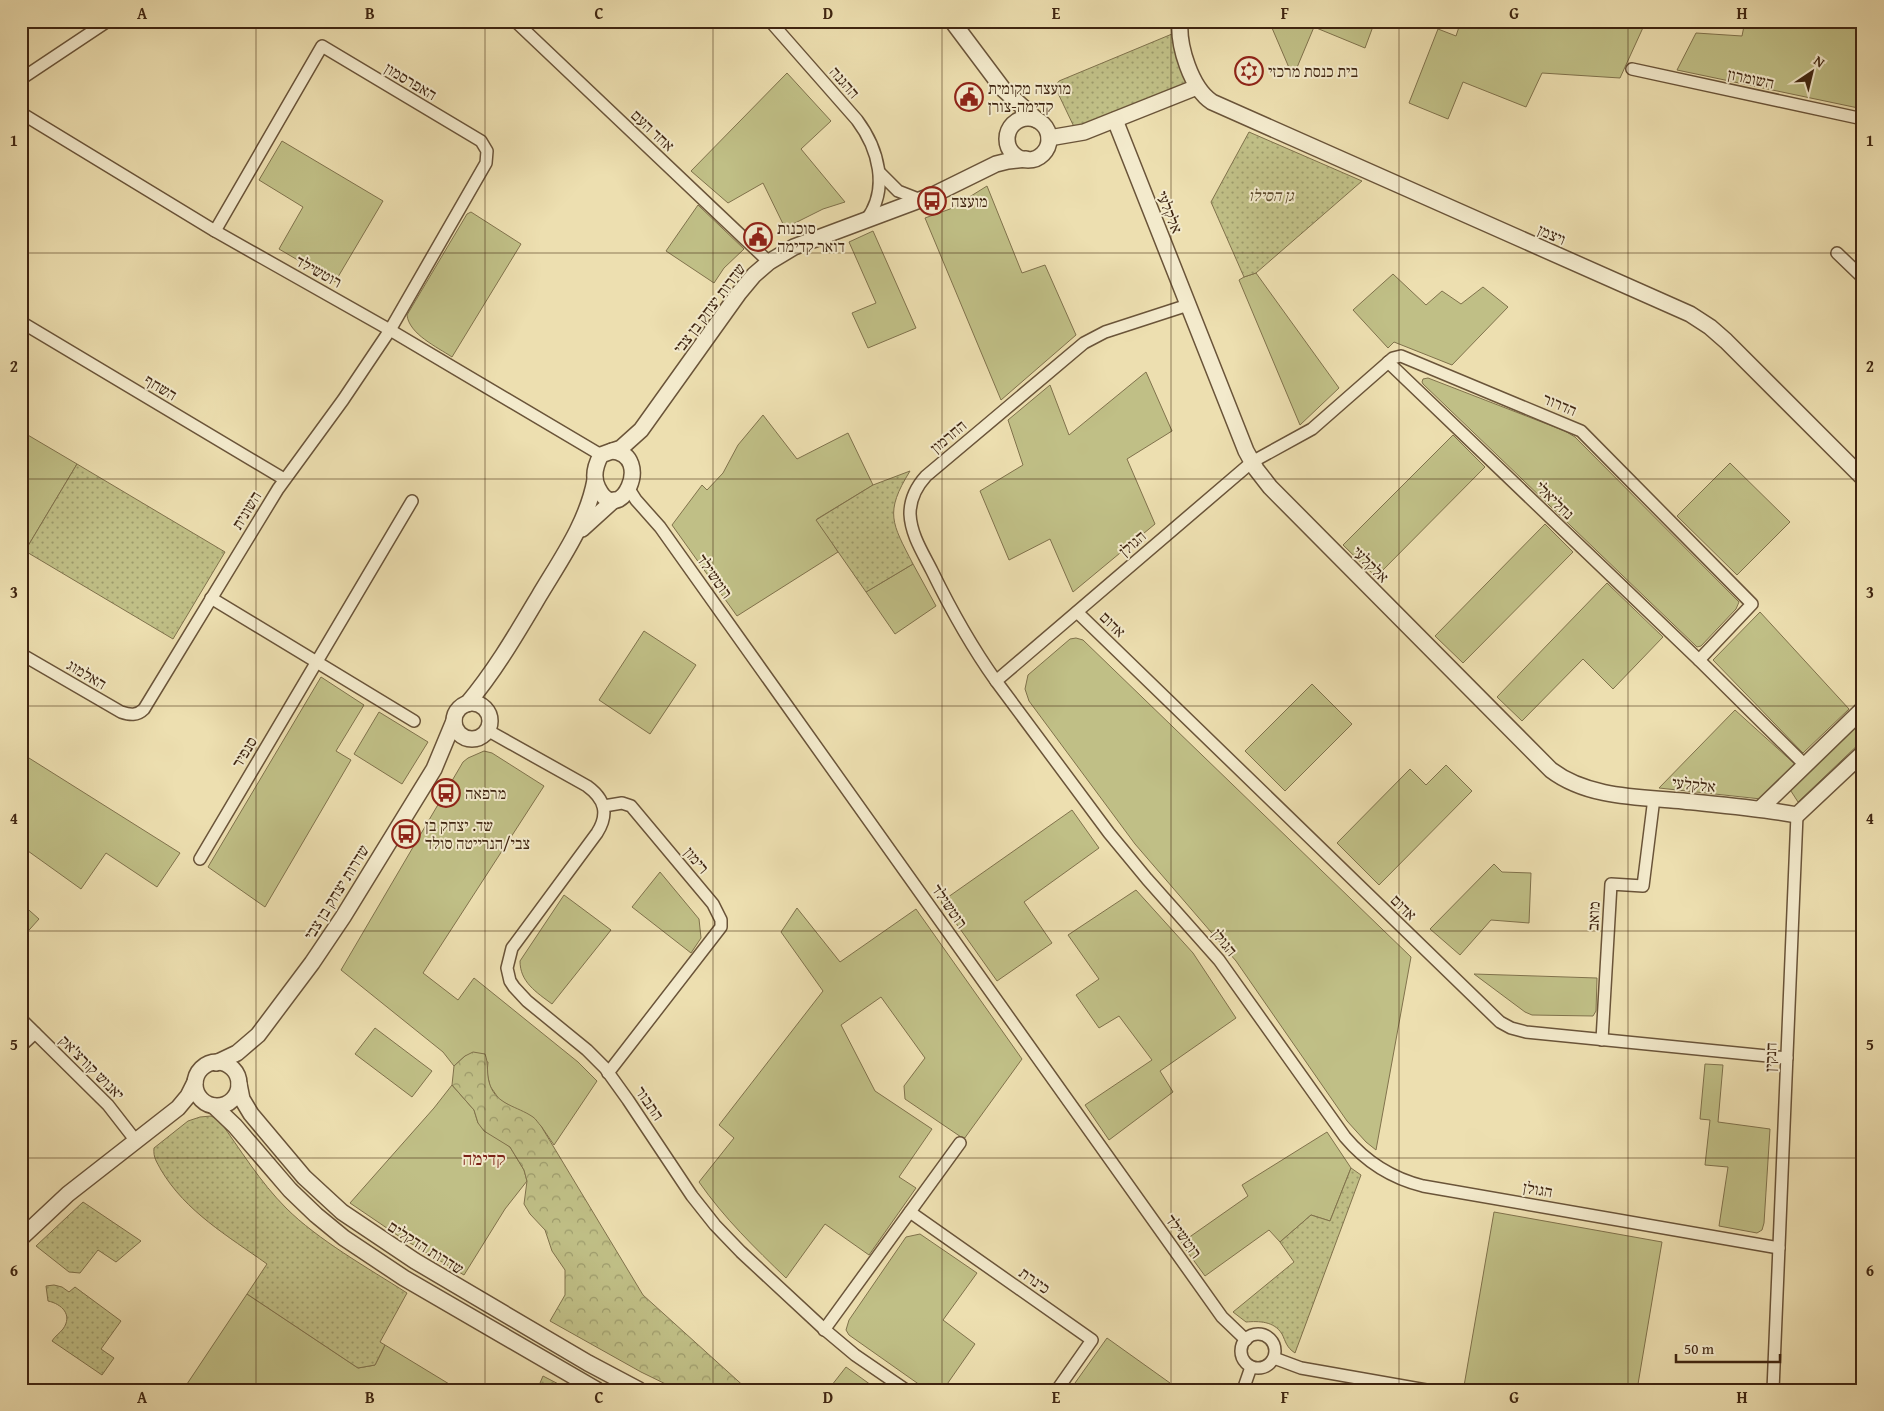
<svg xmlns="http://www.w3.org/2000/svg" width="1884" height="1411" viewBox="0 0 1884 1411" font-family="'Gentium Book Plus','Frank Ruhl Libre',serif">
	<style>
		.green { fill: #c0bf86; stroke: #80724c }
		.forest { fill: url(#forest-crowns); stroke: #80724c }
		.park { fill: url(#park-dots); stroke: #80724c }
		.lines { fill: none; stroke-linecap: round; stroke-linejoin: round }
		.minor-casing { stroke: #6a5439; stroke-width: 14 }
		.tertiary-casing { stroke: #6a5439; stroke-width: 18 }
		.minor { stroke: #f3eacc; stroke-width: 11 }
		.tertiary { stroke: #f3eacc; stroke-width: 15 }
		.grid { fill: none; stroke: #3f2511; stroke-width: 1; stroke-opacity: 0.55 }
		.labels { text-anchor: middle; stroke-width: 4; stroke-linejoin: round; paint-order: stroke }
		.poi-label { font-size: 16px; fill: #3f2511; stroke: #f3eacc; text-anchor: start }
		.street-label { font-size: 16px; fill: #3f2511; stroke: #f3eacc }
		.park-label { font-size: 16px; font-style: italic; fill: #5f4c2e; stroke: #f3eacc }
		.quarter-label { font-size: 19px; fill: #7a1f14; stroke: #f3eacc }
		.neatline { fill: none; stroke: #3f2511; stroke-width: 2 }
		.grid-label { font-size: 16px; text-anchor: middle; font-weight: bold; fill: #3f2511 }
	</style>
	<defs>
		<pattern id="forest-crowns" width="20" height="18" patternUnits="userSpaceOnUse" patternTransform="scale(1.25)"><rect width="20" height="18" fill="#c0bf86"/><path d="M2 6a3 3 0 1 1 6 0M12 15a3 3 0 1 1 6 0" fill="none" stroke="#9d9b6c"/></pattern>
		<pattern id="park-dots" width="8" height="8" patternUnits="userSpaceOnUse" patternTransform="scale(1.25)"><rect width="8" height="8" fill="#c0bf86"/><path d="M2 2h.1M6 6h.1" fill="none" stroke="#9d9b6c" stroke-width="1.8" stroke-linecap="round"/></pattern>
	</defs>
	<rect width="100%" height="100%" fill="#eddfb0"/>
	<filter id="stains"><feTurbulence type="fractalNoise" baseFrequency=".004" numOctaves="4"/><feColorMatrix values="0 0 0 0 .2 0 0 0 0 .09 0 0 0 0 .02 0 0 0 .5 -.17"/></filter>
	<radialGradient id="worn" r=".72"><stop offset=".6" stop-color="#630" stop-opacity="0"/><stop offset="1" stop-color="#630" stop-opacity=".3"/></radialGradient>
	<!-- green -->
	<g class="green">
		<polygon points="1269,21 1375,21 1365,48 1314,27 1293,77"/>
		<polygon points="1461,21 1646,21 1620,78 1542,73 1526,107 1463,82 1448,119 1409,103 1438,29 1456,36"/>
		<polygon points="1745,21 1863,21 1863,109 1677,70 1696,33 1742,36"/>
		<polygon points="787,73 831,121 801,149 845,202 823,209 785,228 763,183 728,203 691,171"/>
		<polygon points="282,141 383,201 335,282 279,249 303,207 259,180"/>
		<polygon points="987,186 1022,273 1045,265 1076,335 1001,400 925,218 950,209"/>
		<polygon points="698,205 744,249 724,268 714,283 666,251"/>
		<path d="M471 212 521 244 452 357C437 347 409 334 407 315L467 214Z"/>
		<polygon points="873,231 916,328 868,348 852,313 876,303 849,242"/>
		<polygon points="1256,273 1339,388 1300,425 1239,280 1244,277"/>
		<polygon points="1393,274 1426,305 1442,291 1461,304 1483,287 1508,307 1452,365 1394,342 1388,348 1353,310"/>
		<polygon points="1146,372 1172,431 1127,459 1155,524 1073,592 1050,539 1009,560 980,491 1023,465 1008,420 1050,385 1069,435"/>
		<polygon points="1428,378 1565,431 1575,437 1739,602 1736,609 1701,646 1697,647 1423,384 1422,382 1423,379"/>
		<polygon points="763,415 797,459 848,433 873,485 817,519 838,552 737,616 672,525 702,485 707,490 723,473 738,445"/>
		<polygon points="21,431 77,464 25,551 21,548"/>
		<polygon points="1453,435 1485,467 1376,577 1343,545"/>
		<polygon points="1730,463 1790,522 1737,575 1677,516"/>
		<polygon points="1545,524 1573,552 1463,663 1435,636"/>
		<polygon points="913,564 936,606 895,634 866,592"/>
		<polygon points="1607,583 1663,637 1613,689 1583,659 1522,721 1497,697"/>
		<polygon points="1760,612 1849,709 1803,753 1713,660"/>
		<polygon points="644,631 696,665 650,734 599,700"/>
		<polygon points="1076,638 1083,640 1411,957 1376,1150 1366,1142 1347,1121 1236,961 1135,844 1029,701 1025,689 1028,675 1070,639"/>
		<polygon points="321,677 364,705 336,751 351,760 265,907 208,867"/>
		<polygon points="1312,684 1352,724 1285,791 1245,751"/>
		<polygon points="1735,710 1797,766 1761,799 1659,788"/>
		<polygon points="379,712 428,742 402,784 354,754"/>
		<polygon points="1863,717 1863,740 1798,802 1789,788"/>
		<polygon points="484,751 492,753 544,786 423,973 458,1000 474,978 578,1062 597,1081 554,1145 541,1126 499,1099 490,1086 487,1073 488,1062 465,1056 454,1066 443,1052 341,970 463,762 468,758"/>
		<polygon points="21,753 180,853 157,887 106,853 81,889 21,846"/>
		<polygon points="1446,765 1472,791 1379,885 1337,843 1410,769 1426,785"/>
		<polygon points="1072,810 1099,848 1024,902 1052,943 997,981 941,902"/>
		<polygon points="1494,864 1502,872 1531,873 1529,923 1491,920 1460,955 1430,929"/>
		<polygon points="660,872 699,919 701,938 691,953 632,907"/>
		<polygon points="1136,890 1193,953 1236,1018 1160,1071 1173,1092 1109,1140 1085,1105 1152,1060 1119,1016 1099,1028 1076,995 1099,979 1068,935"/>
		<path d="M564 895 611 930 552 1004C536 992 520 982 520 961Z"/>
		<polygon points="21,903 39,919 21,939"/>
		<path d="M797 908 840 962 916 909 1022 1059 964 1139 905 1099 904 1086 925 1058 881 997 841 1025 875 1091 932 1129 899 1177 916 1188 869 1255 825 1224 786 1278C755 1248 724 1218 699 1182L734 1138 719 1125 823 991 781 932Z"/>
		<polygon points="1474,974 1597,978 1596,1011 1593,1016 1532,1015 1525,1012"/>
		<polygon points="375,1028 432,1071 412,1097 355,1054"/>
		<polygon points="1705,1064 1723,1065 1718,1122 1770,1129 1764,1223 1762,1230 1757,1233 1719,1226 1728,1167 1705,1165 1710,1120 1700,1119"/>
		<polygon points="452,1085 474,1110 478,1123 510,1147 524,1170 527,1181 505,1209 464,1275 400,1237 350,1203 434,1108"/>
		<polygon points="1327,1132 1351,1168 1330,1221 1311,1215 1280,1242 1269,1230 1205,1276 1181,1243 1248,1196 1242,1185"/>
		<polygon points="1494,1212 1662,1242 1637,1390 1483,1390 1464,1386"/>
		<polygon points="920,1234 977,1273 943,1320 975,1344 943,1390 927,1390 849,1335 846,1330 849,1320 906,1237"/>
		<polygon points="247,1294 358,1368 375,1365 385,1345 459,1390 183,1390"/>
		<polygon points="1107,1338 1170,1383 1166,1390 1070,1390"/>
		<polygon points="846,1367 878,1390 828,1390"/>
	</g>
	<!-- forest -->
	<path class="forest" d="M473 1052 485 1054C489 1064 486 1074 490 1085 497 1105 517 1106 533 1117 536 1119 538 1123 541 1126L643 1295 748 1390H678L641 1372 550 1321 565 1295V1270L552 1251 545 1230 530 1214 524 1204 527 1181 524 1170 510 1147 484 1131 478 1123 474 1110 452 1085 454 1066 465 1056Z"/>
	<!-- park -->
	<g class="park">
		<polygon points="1172,34 1192,85 1076,131 1055,87 1059,81"/>
		<polygon points="1249,132 1362,181 1256,273 1244,277 1211,202"/>
		<polygon points="77,464 225,552 173,639 25,551"/>
		<path d="M910 471C884 513 892 523 913 564L866 592 816 520 873 485Z"/>
		<path d="M211 1116 219 1120C240 1149 260 1182 286 1208 318 1240 368 1268 407 1293L380 1342 385 1345 375 1365 358 1368 247 1294 267 1264C228 1236 186 1212 161 1170 157 1162 153 1158 154 1148L188 1121 200 1117Z"/>
		<path d="M1351 1168 1361 1175 1295 1353C1286 1347 1286 1342 1282 1334 1274 1321 1259 1321 1246 1322L1233 1312 1294 1262 1280 1242 1311 1215 1330 1221Z"/>
		<polygon points="83,1202 141,1241 116,1262 98,1250 80,1273 69,1272 36,1246"/>
		<path d="M54 1285 62 1287 69 1292 75 1287 121 1321 101 1349 114 1358 102 1375 52 1341C55 1336 59 1334 63 1329 73 1315 62 1304 48 1301L46 1286Z"/>
		<polygon points="543,1376 570,1390 537,1390"/>
	</g>
	<g class="lines">
		<defs>
			<g id="minor">
				<polyline points="515,21 769,262"/>
				<path d="M770 21 857 120C878 148 890 189 866 220"/>
				<polyline points="1632,69 1863,119"/>
				<polyline points="21,79 108,21"/>
				<polyline points="21,113 215,231 390,330 601,455"/>
				<polyline points="880,173 898,191 921,200"/>
				<polyline points="1837,253 1863,278"/>
				<polyline points="21,322 284,479"/>
				<polyline points="1388,362 1699,660 1805,765"/>
				<polyline points="629,489 636,500 660,527 1222,1317 1246,1340"/>
				<polyline points="211,598 414,721"/>
				<polyline points="1077,612 1500,1022 1511,1028 1526,1032 1787,1058"/>
				<path d="M21 654 121 712C130 715 137 716 144 709L278 489 343 400 390 330 486 163 487 151 481 141 322 46 215 231"/>
				<path d="M1699 660 1752 604 1581 431 1401 356 1393 358 1312 429 1252 462 996 681 1109 833 1147 879 1219 960 1345 1137C1366 1162 1391 1178 1423 1186L1779 1248"/>
				<path d="M996 681C971 646 951 610 932 571 923 553 911 535 910 514 910 499 916 487 926 476L1084 343 1105 332 1188 305"/>
				<path d="M487 730 587 786C605 799 609 814 597 833L512 948 507 968 510 981 514 987 527 1001 587 1050 605 1068 628 1100 692 1196 715 1225 741 1252 824 1329 855 1355 906 1390"/>
				<polyline points="604,806 622,803 631,806 713,904 721,920 721,927 608,1073"/>
				<polyline points="200,859 412,501"/>
				<polyline points="21,1019 108,1105 136,1141"/>
				<polyline points="1602,1040 1611,884 1643,886 1654,798"/>
				<polyline points="21,1046 35,1033"/>
				<polyline points="910,1212 1092,1340 1057,1390"/>
				<polyline points="824,1330 960,1143"/>
				<circle cx="1258" cy="1351" r="17"/>
				<polyline points="1274,1358 1301,1368 1426,1390"/>
				<polyline points="1243,1390 1251,1367"/>
				<polyline points="1773,1390 1797,815"/>
			</g>
			<g id="tertiary">
				<polyline points="952,21 1003,89 1037,120"/>
				<path d="M1180 21C1178 46 1191 88 1212 102L1690 314 1710 327 1726 341 1863 478"/>
				<circle cx="1028" cy="139" r="21"/>
				<path d="M1115 120 1246 451 1256 469 1270 487 1551 770C1588 798 1639 797 1683 801 1722 805 1759 808 1797 815L1863 753"/>
				<polyline points="1049,138 1084,132 1197,87"/>
				<polyline points="612,451 621,448 641,430 739,293 754,275 769,262 794,247 933,195 996,164 1008,161 1026,159"/>
				<path d="M612 451C655 455 619 530 598 488 592 477 595 466 601 455Z"/>
				<polyline points="582,529 614,500"/>
				<circle cx="472" cy="721" r="18"/>
				<path d="M467 704C495 671 517 633 539 596 561 559 587 523 595 480"/>
				<polyline points="1760,809 1863,709"/>
				<circle cx="217" cy="1084" r="22"/>
				<polyline points="216,1063 237,1053 258,1035 312,963 343,917 434,769 454,721"/>
				<polyline points="239,1084 242,1099 251,1114 304,1177 342,1212 415,1261 588,1363 639,1390"/>
				<polyline points="214,1106 235,1126 290,1190 316,1215 344,1238 404,1278 597,1390"/>
				<polyline points="21,1238 68,1194 178,1108 188,1096 195,1082"/>
			</g>
		</defs>
		<!-- minor casing -->
		<use href="#minor" class="minor-casing"/>
		<!-- tertiary casing -->
		<use href="#tertiary" class="tertiary-casing"/>
		<!-- minor -->
		<use href="#minor" class="minor"/>
		<!-- tertiary -->
		<use href="#tertiary" class="tertiary"/>
	</g>
	<!-- grid -->
	<path class="grid" d="M256 21V1390M485 21V1390M713 21V1390M942 21V1390M1171 21V1390M1399 21V1390M1628 21V1390M21 253H1863M21 479H1863M21 706H1863M21 931H1863M21 1158H1863"/>
	<!-- icons -->
	<defs>
		<symbol id="synagogue-ring" viewBox="-11 -11 22 22"><circle r="9.5" fill="#f3eacc" stroke="#8f2418" stroke-width="1.5"/><path d="M0-6.5L5.6 3.2H-5.6ZM0 6.5L5.6-3.2H-5.6Z" fill="#8f2418"/></symbol>
		<symbol id="civic-ring" viewBox="-11 -11 22 22"><circle r="9.5" fill="#f3eacc" stroke="#8f2418" stroke-width="1.5"/><path d="M-.6-6.5H3V-4.5H.6V-3L4-1V1h2V6H-6V1h2V-1L-.6-3ZM-1.2 2.5V6h2.4V2.5Z" fill="#8f2418"/></symbol>
		<symbol id="bus-ring" viewBox="-11 -11 22 22"><circle r="9.5" fill="#f3eacc" stroke="#8f2418" stroke-width="1.5"/><path d="M-5-6H5V4H4V6H2V4H-2V6H-4V4H-5ZM-3.5-4V0h7V-4ZM-3.5 1.2v1.5H-2V1.2ZM2 1.2v1.5H3.5V1.2Z" fill="#8f2418"/></symbol>
	</defs>
	<g fill-rule="evenodd">
		<use href="#synagogue-ring" x="1233" y="55" width="32" height="32"/>
		<use href="#civic-ring" x="953" y="81" width="32" height="32"/>
		<use href="#bus-ring" x="916" y="185" width="32" height="32"/>
		<use href="#civic-ring" x="742" y="221" width="32" height="32"/>
		<use href="#bus-ring" x="430" y="777" width="32" height="32"/>
		<use href="#bus-ring" x="390" y="818" width="32" height="32"/>
	</g>
	<g class="labels">
		<!-- poi labels -->
		<g class="poi-label">
			<text x="1268" y="77">בית כנסת מרכזי</text>
			<text x="988" y="94">מועצה מקומית<tspan x="988" dy="18">קדימה-צורן</tspan></text>
			<text x="951" y="207">מועצה</text>
			<text x="777" y="234">סוכנות<tspan x="777" dy="18">דואר קדימה</tspan></text>
			<text x="465" y="799">מרפאה</text>
			<text x="425" y="831">שד. יצחק בן<tspan x="425" dy="18">צבי/הנרייטה סולד</tspan></text>
		</g>
		<!-- street labels -->
		<g class="street-label">
			<text transform="translate(1751 78) rotate(12)" y="6">השומרון</text>
			<text transform="translate(411 81) rotate(31)" y="6">האפרסמון</text>
			<text transform="translate(845 82) rotate(49)" y="6">ההגנה</text>
			<text transform="translate(653 130) rotate(43)" y="6">אחד העם</text>
			<text transform="translate(1170 212) rotate(68)" y="6">אלקלעי</text>
			<text transform="translate(1552 234) rotate(24)" y="6">ויצמן</text>
			<text transform="translate(319 271) rotate(29)" y="6">רוטשילד</text>
			<text transform="translate(709 308) rotate(-53)" y="6">שדרות יצחק בן צבי</text>
			<text transform="translate(161 387) rotate(31)" y="6">השחף</text>
			<text transform="translate(1560 404) rotate(23)" y="6">הדרור</text>
			<text transform="translate(948 436) rotate(-40)" y="6">החרמון</text>
			<text transform="translate(1555 500) rotate(44)" y="6">נחליאלי</text>
			<text transform="translate(246 510) rotate(-58)" y="6">השונית</text>
			<text transform="translate(1132 543) rotate(-41)" y="6">הגולן</text>
			<text transform="translate(1371 564) rotate(45)" y="6">אלקלעי</text>
			<text transform="translate(715 576) rotate(55)" y="6">רוטשילד</text>
			<text transform="translate(1113 624) rotate(44)" y="6">אדום</text>
			<text transform="translate(87 674) rotate(31)" y="6">האלמוג</text>
			<text transform="translate(244 752) rotate(-59)" y="6">סנפיר</text>
			<text transform="translate(1694 784) rotate(6)" y="6">אלקלעי</text>
			<text transform="translate(697 860) rotate(50)" y="6">רימון</text>
			<text transform="translate(336 892) rotate(-58)" y="6">שדרות יצחק בן צבי</text>
			<text transform="translate(950 906) rotate(55)" y="6">רוטשילד</text>
			<text transform="translate(1404 907) rotate(44)" y="6">אדום</text>
			<text transform="translate(1593 916) rotate(-87)" y="6">מואב</text>
			<text transform="translate(1225 942) rotate(51)" y="6">הגולן</text>
			<text transform="translate(1770 1057) rotate(-88)" y="6">חנקין</text>
			<text transform="translate(92 1067) rotate(45)" y="6">יאנוש קורצ'אק</text>
			<text transform="translate(650 1103) rotate(56)" y="6">התבור</text>
			<text transform="translate(1538 1189) rotate(10)" y="6">הגולן</text>
			<text transform="translate(1184 1236) rotate(54)" y="6">רוטשילד</text>
			<text transform="translate(426 1247) rotate(32)" y="6">שדרות הדקלים</text>
			<text transform="translate(1035 1280) rotate(35)" y="6">כינרת</text>
		</g>
		<!-- park labels -->
		<g class="park-label">
			<text x="1271" y="201">גן הסילו</text>
		</g>
		<!-- quarter labels -->
		<g class="quarter-label">
			<text x="484" y="1165">קדימה</text>
		</g>
	</g>
	<!-- margin -->
	<rect width="1884" height="1411" fill="none" stroke="#eddfb0" stroke-width="55"/>
	<!-- north arrow -->
	<g transform="translate(1812 72) rotate(35)" stroke="#f3eacc" stroke-width="4" paint-order="stroke">
	<path d="M0-4L9 19L0 12L-9 19Z" fill="#3f2511"/>
	<text y="-8" font-size="14" font-weight="bold" text-anchor="middle" fill="#3f2511">N</text>
	</g>
	<!-- scale -->
	<path d="M1676 1354v8h104v-8" fill="none" stroke="#3f2511" stroke-width="2.5"/>
	<text x="1684" y="1354" font-size="15" fill="#3f2511" stroke="#f3eacc" stroke-width="4" paint-order="stroke">50 m</text>
	<rect x="28" y="28" width="1828" height="1356" class="neatline"/>
	<g class="grid-label">
		<text x="142" y="19">A</text>
		<text x="370" y="19">B</text>
		<text x="599" y="19">C</text>
		<text x="828" y="19">D</text>
		<text x="1056" y="19">E</text>
		<text x="1285" y="19">F</text>
		<text x="1514" y="19">G</text>
		<text x="1742" y="19">H</text>
		<text x="14" y="146">1</text>
		<text x="1870" y="146">1</text>
		<text x="14" y="372">2</text>
		<text x="1870" y="372">2</text>
		<text x="14" y="598">3</text>
		<text x="1870" y="598">3</text>
		<text x="14" y="824">4</text>
		<text x="1870" y="824">4</text>
		<text x="14" y="1050">5</text>
		<text x="1870" y="1050">5</text>
		<text x="14" y="1276">6</text>
		<text x="1870" y="1276">6</text>
		<text x="142" y="1403">A</text>
		<text x="370" y="1403">B</text>
		<text x="599" y="1403">C</text>
		<text x="828" y="1403">D</text>
		<text x="1056" y="1403">E</text>
		<text x="1285" y="1403">F</text>
		<text x="1514" y="1403">G</text>
		<text x="1742" y="1403">H</text>
	</g>
	<rect width="100%" height="100%" filter="url(#stains)"/>
	<rect width="100%" height="100%" fill="url(#worn)"/>
</svg>
